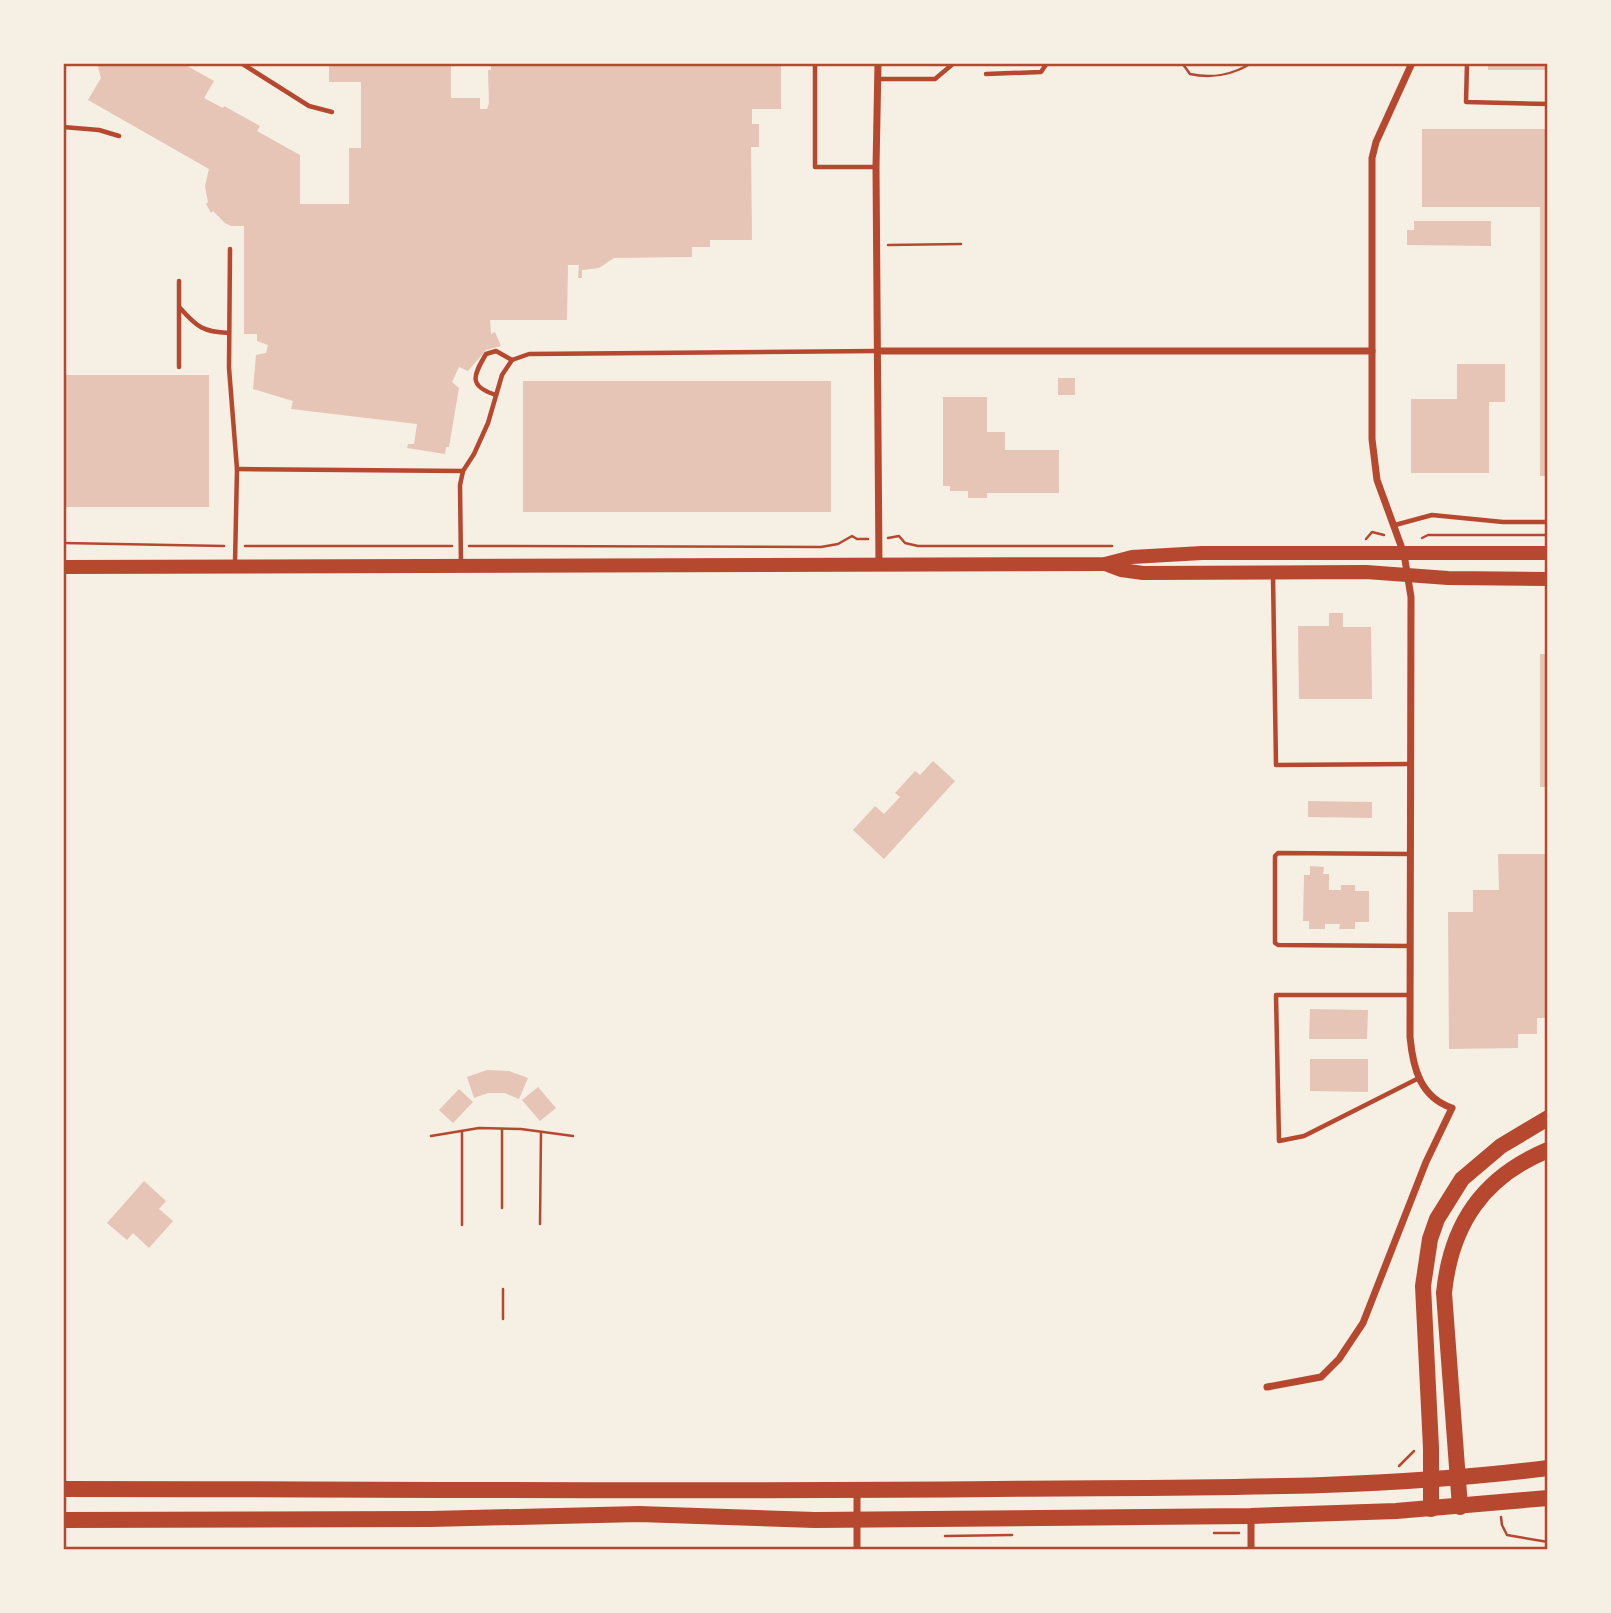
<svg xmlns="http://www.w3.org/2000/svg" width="1611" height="1613" viewBox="0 0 1611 1613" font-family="'Fira Sans',sans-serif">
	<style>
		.building { fill: #e6c5b7 }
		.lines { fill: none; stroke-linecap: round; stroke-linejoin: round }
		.path { stroke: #b5482f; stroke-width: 2.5 }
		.service { stroke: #b5482f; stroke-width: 4.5 }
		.minor { stroke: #b5482f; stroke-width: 7 }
		.secondary { stroke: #b5482f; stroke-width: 14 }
		.primary { stroke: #b5482f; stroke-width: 16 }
		.neatline { fill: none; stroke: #b5482f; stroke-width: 2.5 }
	</style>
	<rect width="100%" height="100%" fill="#f6efe4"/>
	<!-- building -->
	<g class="building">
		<polygon points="101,63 182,63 214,81 204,98 223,108 224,106 260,126 257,131 300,155 300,204 349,204 349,148 361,148 361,82 329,82 329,63 451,63 451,98 480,98 480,109 487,109 489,103 488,70 491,70 491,63 781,63 781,109 752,109 752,124 759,124 759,147 751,147 752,240 710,240 710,247 692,247 692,257 614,258 599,268 582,270 582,278 578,278 579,265 568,265 567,320 490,320 491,334 495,332 501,346 486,350 468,371 459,367 452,382 459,388 449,447 446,447 445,454 407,448 408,444 414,444 417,424 291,409 293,401 253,389 256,355 266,353 268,345 257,341 257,334 244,334 244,226 231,226 225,223 213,211 211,213 206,204 208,202 205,186 209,169 88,100 101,78 98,67"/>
		<rect x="1488" y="63" width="60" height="7"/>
		<polygon points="1422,129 1548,129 1548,476 1540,476 1540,207 1422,207"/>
		<polygon points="1414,221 1491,221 1491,246 1407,245 1407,230 1414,230"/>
		<polygon points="1457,364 1505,364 1505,402 1489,402 1489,473 1411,473 1411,399 1457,399"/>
		<rect x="63" y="375" width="146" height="132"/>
		<rect x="1058" y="378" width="17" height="17"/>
		<rect x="523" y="381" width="308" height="131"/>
		<polygon points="943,397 987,397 987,432 1005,432 1005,450 1059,450 1059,493 987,493 987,498 968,498 968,491 950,491 950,486 943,486"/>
		<polygon points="1329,613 1343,613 1343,627 1371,627 1372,699 1299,699 1298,626 1329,626"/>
		<rect x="1540" y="654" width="8" height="133"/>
		<polygon points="933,761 955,781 884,859 853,830 875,806 884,814 900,797 895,793 915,771 920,775"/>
		<polygon points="1308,801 1372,802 1372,818 1308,817"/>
		<polygon points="1498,854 1548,854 1548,1018 1537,1018 1537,1034 1518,1034 1518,1048 1449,1049 1448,912 1473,912 1473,890 1499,890"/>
		<polygon points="1310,866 1324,867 1323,874 1329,874 1329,890 1341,890 1341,885 1355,885 1355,891 1369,891 1369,922 1355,922 1355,929 1339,929 1340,924 1325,924 1325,929 1309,929 1309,921 1303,921 1304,875 1310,875"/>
		<polygon points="1310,1009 1368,1010 1367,1039 1309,1039"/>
		<polygon points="1310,1059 1368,1059 1368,1092 1310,1091"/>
		<polygon points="487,1070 509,1071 528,1078 519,1099 505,1093 488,1093 474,1098 467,1077"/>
		<polygon points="538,1087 556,1108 540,1121 522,1100"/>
		<polygon points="459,1089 473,1102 453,1123 439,1110"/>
		<polygon points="144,1181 166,1201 159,1209 173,1221 149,1248 133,1233 127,1240 107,1223"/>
	</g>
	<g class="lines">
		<!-- path -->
		<g class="path">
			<path d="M1182 63 1190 74C1213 79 1232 75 1252 63"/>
			<polyline points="888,245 961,244"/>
			<polyline points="888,538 899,536 905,543 918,546 1112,546"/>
			<polyline points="1422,538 1428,535 1548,535"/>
			<polyline points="1366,539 1372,532 1384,535"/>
			<polyline points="63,543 224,546"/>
			<polyline points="245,546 452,546"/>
			<polyline points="469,546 821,547 838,544 852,536 857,539 868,539"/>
			<polyline points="502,1129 502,1208"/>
			<polyline points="431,1136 479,1128 521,1129 573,1136"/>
			<polyline points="540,1224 541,1132"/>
			<polyline points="462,1225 462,1132"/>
			<polyline points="503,1289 503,1319"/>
			<polyline points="1399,1466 1414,1451"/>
			<polyline points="1501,1517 1502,1525 1507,1535 1548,1542"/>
			<polyline points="1214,1533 1239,1533"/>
			<polyline points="945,1536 1012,1535"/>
		</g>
		<!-- service -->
		<g class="service">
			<polyline points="241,63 309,106 332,112"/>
			<polyline points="815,63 815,167 876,167"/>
			<polyline points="1467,63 1466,102 1548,104"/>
			<polyline points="986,74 1041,72 1047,63"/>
			<polyline points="878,79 935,79 954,63"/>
			<polyline points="63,127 99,130 119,136"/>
			<polyline points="230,249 229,368 237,469 235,563"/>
			<path d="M180 308C197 327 203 332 229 333"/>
			<polyline points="179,367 179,281"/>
			<path d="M496 395C468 386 473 376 486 354L496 351 512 360"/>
			<polyline points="237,469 463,471"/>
			<polyline points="1395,525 1432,515 1503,522 1548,522"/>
			<polyline points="461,565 460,485 463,471 474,454 488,423 502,375 512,360 529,354 877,351"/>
			<polyline points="1273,576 1276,765 1410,764"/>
			<polyline points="1410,854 1278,853 1275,856 1275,943 1278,945 1410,946"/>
			<polyline points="1410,995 1276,995 1279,1141 1304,1136 1419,1078"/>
		</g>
		<!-- minor -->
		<g class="minor">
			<polyline points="878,63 876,167 879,566"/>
			<polyline points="878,351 1372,351"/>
			<path d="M1267 1387 1321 1377 1339 1359 1363 1323 1426 1162 1452 1108C1420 1097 1413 1068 1410 1037L1411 597 1404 554 1377 480 1372 439V158L1376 142 1412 63"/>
			<polyline points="1251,1517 1251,1550"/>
			<polyline points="857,1550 857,1491"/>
		</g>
		<!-- secondary -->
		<g class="secondary">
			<polyline points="1105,564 1121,570 1143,573 1366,572 1448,578 1548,579"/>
			<polyline points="63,567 1105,564 1132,557 1202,553 1548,553"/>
		</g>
		<!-- primary -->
		<g class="primary">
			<path d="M63 1489C374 1489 685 1492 996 1489 1181 1487 1365 1491 1548 1468"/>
			<path d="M1460 1507 1444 1293C1451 1224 1483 1177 1548 1150"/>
			<polyline points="1431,1509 1431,1448 1423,1286 1430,1239 1437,1219 1462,1179 1501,1146 1548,1118"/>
			<polyline points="63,1520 430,1519 639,1514 815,1520 1251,1516 1396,1511 1548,1498"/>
		</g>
	</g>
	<!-- border -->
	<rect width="1611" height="1613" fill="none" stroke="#f6efe4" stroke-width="130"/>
	<rect x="65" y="65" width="1481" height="1483" class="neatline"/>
</svg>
